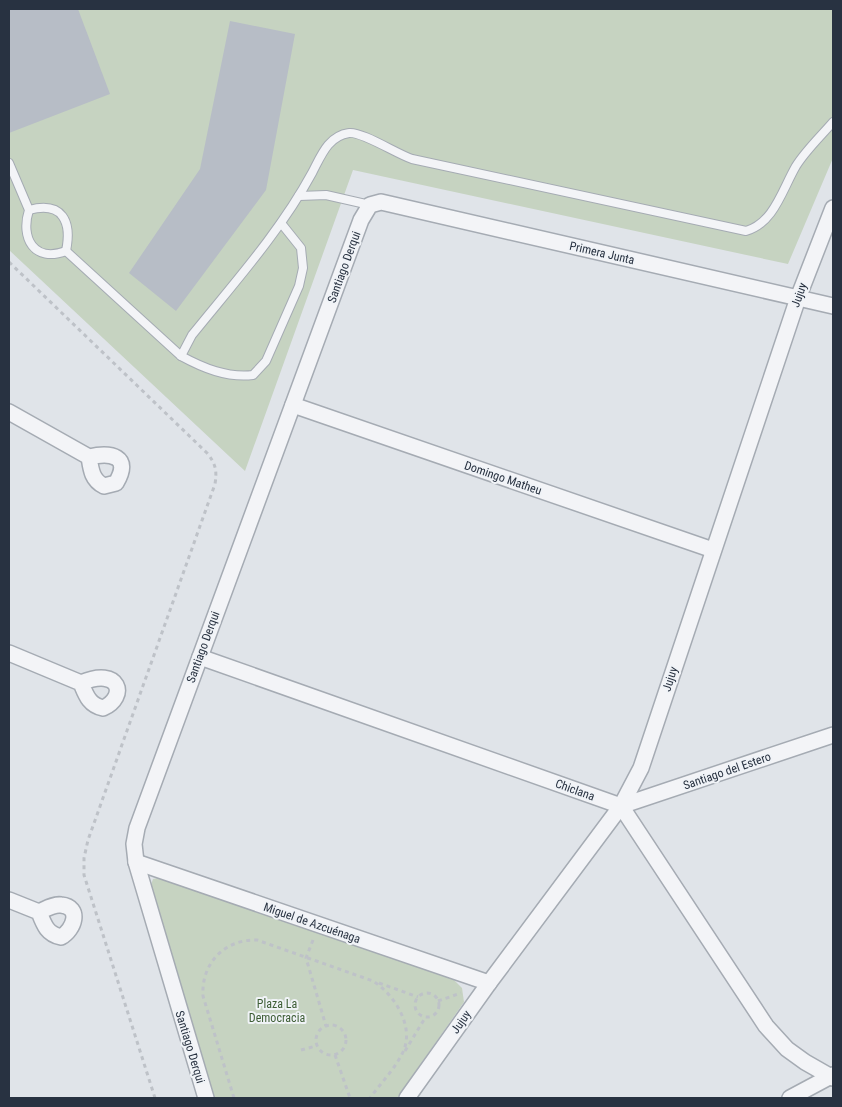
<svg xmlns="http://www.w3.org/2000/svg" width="842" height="1107" viewBox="0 0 842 1107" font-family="'Roboto Condensed',sans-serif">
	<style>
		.green { fill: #c6d3c1 }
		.building { fill: #b7bdc6 }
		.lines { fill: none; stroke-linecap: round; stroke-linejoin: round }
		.lane-casing { stroke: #a5abb3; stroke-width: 10 }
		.street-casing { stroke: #a5abb3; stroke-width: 18 }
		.path { stroke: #bec2c8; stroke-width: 3; stroke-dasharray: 4 4; stroke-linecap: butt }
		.lane { stroke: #f3f4f7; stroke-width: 8 }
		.street { stroke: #f3f4f7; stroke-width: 15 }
		.labels { text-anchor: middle; stroke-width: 4; stroke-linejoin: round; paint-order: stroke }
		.street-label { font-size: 12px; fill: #283241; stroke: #f0f3f7 }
		.park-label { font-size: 12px; fill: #3d5d35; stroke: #f0f3f7 }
	</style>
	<rect width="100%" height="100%" fill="#e0e4e9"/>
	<!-- green -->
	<g class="green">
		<polygon points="9,9 833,9 833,158 788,264 353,170 245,471 9,250"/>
		<polygon points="158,878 452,978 462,988 464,1002 397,1098 212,1098 150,888 153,879"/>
	</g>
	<!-- building -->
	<g class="building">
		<polygon points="9,9 78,9 110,94 9,133"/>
		<polygon points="230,21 295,34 266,190 176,311 129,273 200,169"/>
	</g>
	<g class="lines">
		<defs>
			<g id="lane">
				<path d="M9 163 29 210C20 238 34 263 66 251"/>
				<polyline points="299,196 326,195 370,205"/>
				<path d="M29 210C63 201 72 222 66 251"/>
				<path d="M66 251 181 356C203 368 227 378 253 375L266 361 299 286 303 268 301 248 281 223"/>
				<path d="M181 356 192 335C234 283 280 232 312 173 321 156 328 136 349 133 361 131 397 154 412 159L746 231C774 223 782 190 796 166 806 150 821 136 833 122"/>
			</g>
			<g id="street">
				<polyline points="293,405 713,550"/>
				<path d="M9 412 89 457C111 452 132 456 116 483L104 486C92 480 91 470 89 457"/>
				<path d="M9 653 81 683C86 695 89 705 103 708 128 697 120 666 81 683"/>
				<polyline points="200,657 621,806 766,1026 787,1049 805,1062 833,1078"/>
				<polyline points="621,806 833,735"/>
				<polyline points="136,862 489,983"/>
				<path d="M9 900 39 912C44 925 47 934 61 937 74 930 82 907 61 905 53 904 46 909 39 912"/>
				<polyline points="206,1098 136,862 134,844 137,828 361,220 370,205 381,202 833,306"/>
				<polyline points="407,1098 489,983 621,806 641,768 798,298 833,208"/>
				<polyline points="790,1098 833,1075"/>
			</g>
		</defs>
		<!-- lane casing -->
		<use href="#lane" class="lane-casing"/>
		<!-- street casing -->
		<use href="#street" class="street-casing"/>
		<!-- path -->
		<g class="path">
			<path d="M9 262 207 453C216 464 217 471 215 484L88 840 84 858V875L155 1098"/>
			<polyline points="313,940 306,958 326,1026"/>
			<polyline points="379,983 418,997"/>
			<circle cx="427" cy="1005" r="12"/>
			<polyline points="438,1001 461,993"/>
			<circle cx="331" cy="1040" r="15"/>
			<polyline points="301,1050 316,1046"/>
			<polyline points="405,1051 425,1018"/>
			<polyline points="335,1055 350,1098"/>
			<path d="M234 1098 203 996C201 963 225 939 257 940L373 981C395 995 416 1028 402 1054 394 1070 380 1084 370 1098"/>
		</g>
		<!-- lane -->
		<use href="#lane" class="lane"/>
		<!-- street -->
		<use href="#street" class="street"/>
	</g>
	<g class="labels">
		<!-- street labels -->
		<g class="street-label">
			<text transform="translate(602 253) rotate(13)" y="4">Primera Junta</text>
			<text transform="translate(344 267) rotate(-70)" y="4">Santiago Derqui</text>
			<text transform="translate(799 295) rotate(-70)" y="4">Jujuy</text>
			<text transform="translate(503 478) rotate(19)" y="4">Domingo Matheu</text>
			<text transform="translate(203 647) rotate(-70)" y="4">Santiago Derqui</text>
			<text transform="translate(670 679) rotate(-72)" y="4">Jujuy</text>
			<text transform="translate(727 771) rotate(-19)" y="4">Santiago del Estero</text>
			<text transform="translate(575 790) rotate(20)" y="4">Chiclana</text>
			<text transform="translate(312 923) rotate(19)" y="4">Miguel de Azcuénaga</text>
			<text transform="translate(461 1022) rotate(-55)" y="4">Jujuy</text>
			<text transform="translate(190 1047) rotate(73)" y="4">Santiago Derqui</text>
		</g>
		<!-- park labels -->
		<g class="park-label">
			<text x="277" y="1008">Plaza La<tspan x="277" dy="14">Democracia</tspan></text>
		</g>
	</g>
	<!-- border -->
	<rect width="842" height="1107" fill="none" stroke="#283241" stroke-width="20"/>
</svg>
